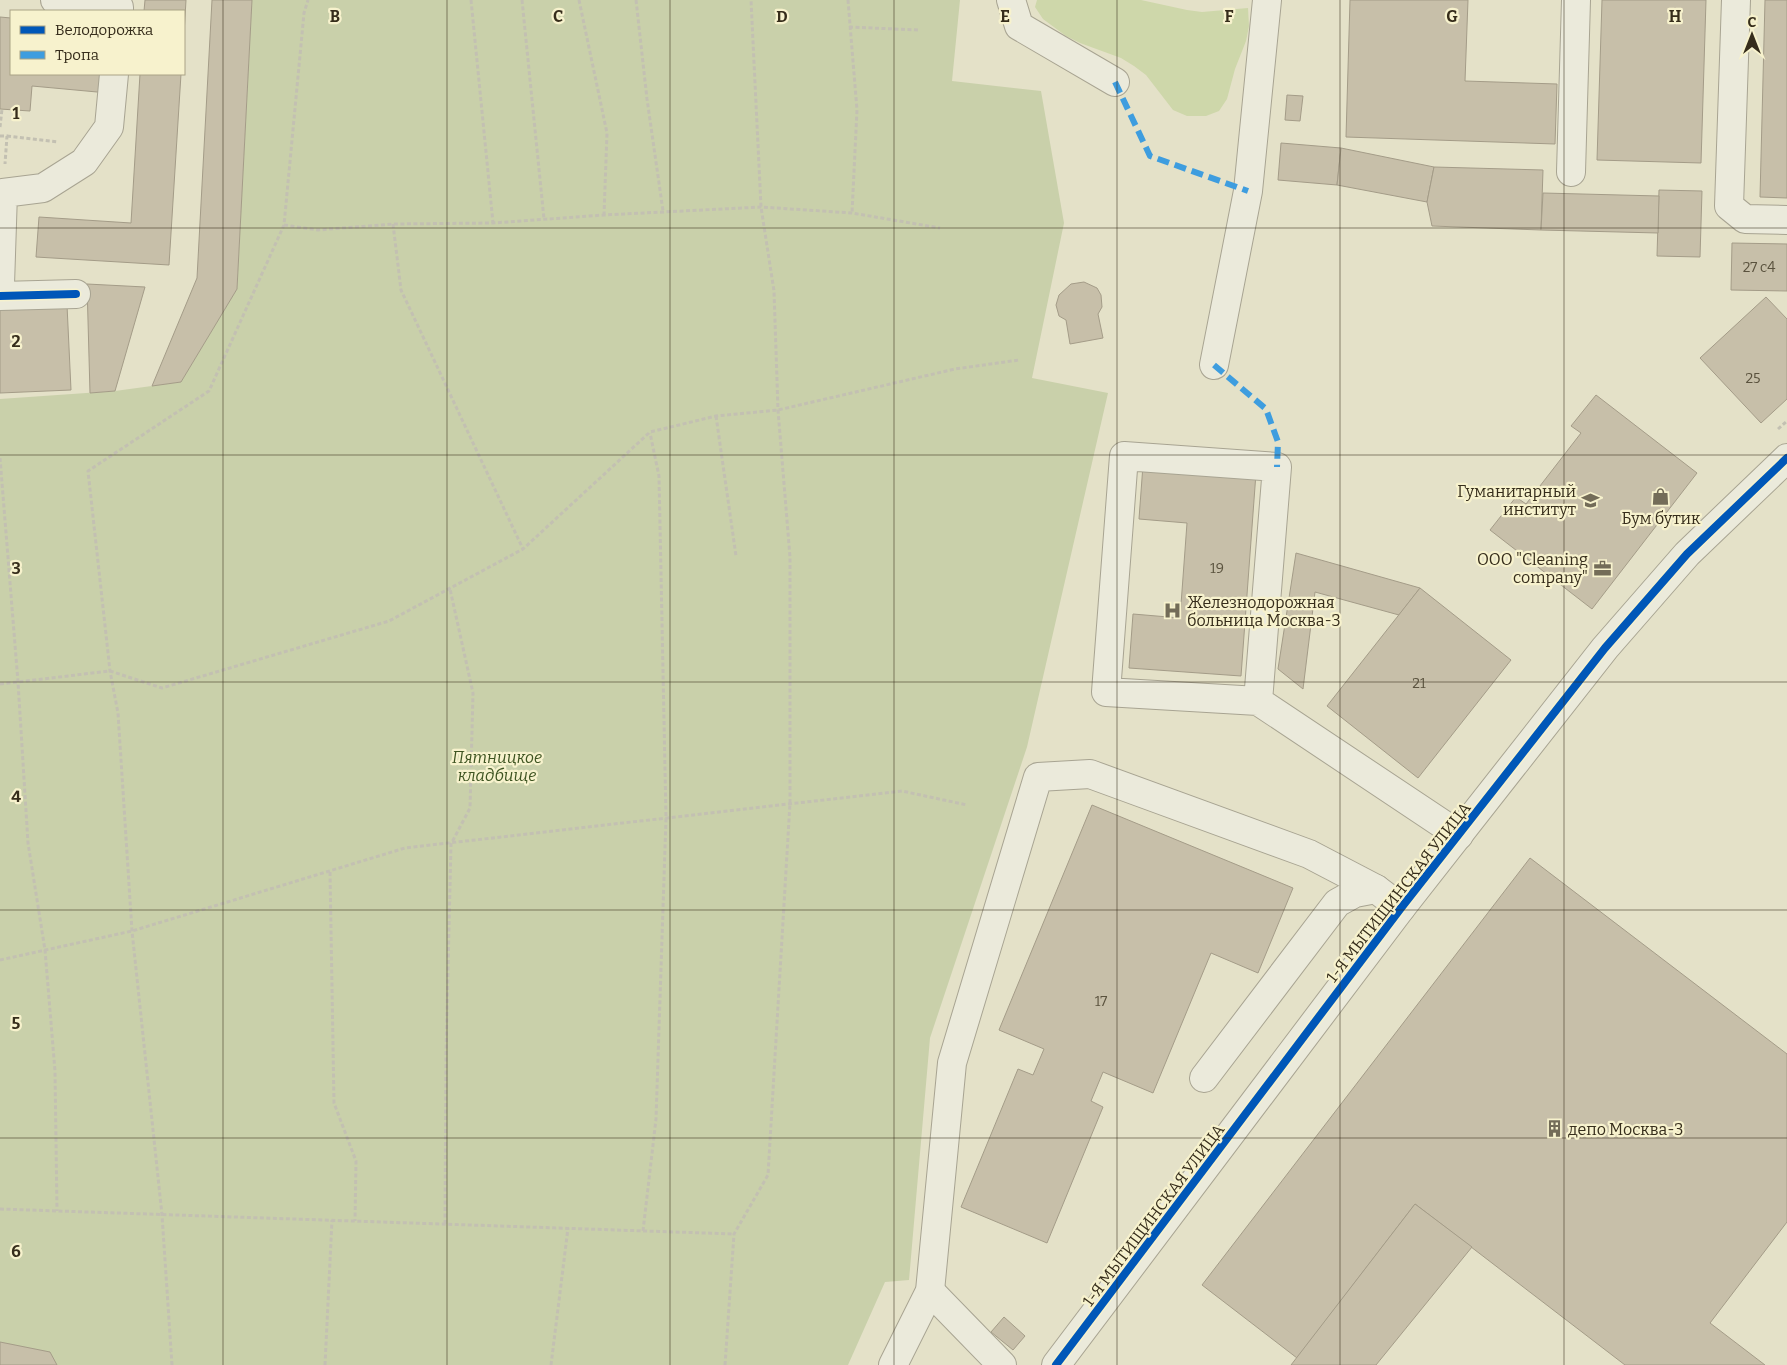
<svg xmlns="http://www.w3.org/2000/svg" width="1787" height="1365" viewBox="0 0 1787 1365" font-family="Bitter,serif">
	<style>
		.green { fill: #ced7aa }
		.cemetery { fill: #c9d0aa }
		.building { fill: #c7bfa9; stroke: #a49c88 }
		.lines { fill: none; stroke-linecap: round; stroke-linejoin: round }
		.minor-casing { stroke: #a8a492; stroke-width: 30 }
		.path { stroke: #c3c0b2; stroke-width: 3; stroke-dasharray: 4 2.5; stroke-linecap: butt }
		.minor { stroke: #ebeadb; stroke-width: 28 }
		.quiet { stroke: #3e9ddf; stroke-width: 6; stroke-dasharray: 12 6; stroke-linecap: butt }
		.cycleway-casing { stroke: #f7f2cd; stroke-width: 11 }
		.cycleway { stroke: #0057b8; stroke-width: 8 }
		.grid { fill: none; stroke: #362d1b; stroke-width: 1; stroke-opacity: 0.55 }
		.labels { text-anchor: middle; stroke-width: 4.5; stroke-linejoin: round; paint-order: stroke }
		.number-label { font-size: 14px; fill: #5a523e }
		.poi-label { font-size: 16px; fill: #362d1b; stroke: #f7f2cd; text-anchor: end }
		.park-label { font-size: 16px; font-style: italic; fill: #3e5421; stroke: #f7f2cd }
		.street-label { font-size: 16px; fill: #362d1b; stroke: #f7f2cd }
		.grid-label { font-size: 16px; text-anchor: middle; font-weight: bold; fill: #362d1b; stroke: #f7f2cd; stroke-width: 4.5; stroke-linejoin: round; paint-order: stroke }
	</style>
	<rect width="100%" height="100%" fill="#e4e1c8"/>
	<!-- green -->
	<polygon class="green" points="1037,0 1141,0 1187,10 1202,12 1248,8 1249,26 1246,41 1235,69 1227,99 1219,111 1206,116 1187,116 1173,110 1146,75 1134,66 1121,58 1080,43 1066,36 1043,19 1035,7"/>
	<!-- cemetery -->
	<polygon class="cemetery" points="252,0 960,0 952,81 1041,91 1064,223 1032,378 1108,393 1027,747 930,1038 909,1280 885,1282 848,1365 0,1365 0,399 115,391 181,382 237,289"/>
	<!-- building -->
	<g class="building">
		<polygon points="145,0 186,0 184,34 184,11 144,11"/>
		<polygon points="212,0 252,0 237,289 181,382 152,386 197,278"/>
		<polygon points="1350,0 1468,0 1465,81 1557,84 1555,144 1346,137"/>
		<polygon points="1602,0 1706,0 1701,163 1597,160"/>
		<polygon points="1765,0 1787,0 1787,198 1760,197"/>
		<polygon points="0,17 11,18 11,74 110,74 108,93 32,86 30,111 0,109"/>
		<polygon points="140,74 181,74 169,265 36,257 39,217 131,223"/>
		<polygon points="1287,95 1303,96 1300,121 1285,120"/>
		<polygon points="1281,143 1341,148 1337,185 1278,180"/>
		<polygon points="1341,148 1434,167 1427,202 1337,185"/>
		<polygon points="1434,167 1543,170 1541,230 1432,226 1427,202"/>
		<polygon points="1659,190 1702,191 1700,257 1657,256"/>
		<polygon points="1543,193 1659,196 1658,233 1541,230"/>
		<polygon points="1732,243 1787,244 1787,291 1731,290"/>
		<polygon points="1084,282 1097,288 1101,295 1102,307 1098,314 1103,338 1070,344 1066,320 1059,316 1056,305 1059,295 1071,284"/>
		<polygon points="87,284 145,287 115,391 90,393"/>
		<polygon points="1766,297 1787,319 1787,399 1761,423 1700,358"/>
		<polygon points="67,305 71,390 0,393 0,308"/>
		<polygon points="1596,395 1697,473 1592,609 1490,530 1516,497 1526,504 1581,433 1571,426"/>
		<polygon points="1143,465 1256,473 1241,676 1129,668 1133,614 1180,618 1187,523 1139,519"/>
		<polygon points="1296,553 1420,588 1399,615 1315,592 1303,689 1278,669"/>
		<polygon points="1420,588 1511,660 1418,778 1327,706"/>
		<polygon points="1092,805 1293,888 1258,973 1211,953 1153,1093 1103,1072 1091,1101 1103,1107 1047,1243 961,1207 1018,1069 1033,1075 1044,1049 999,1030"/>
		<polygon points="1530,858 1787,1054 1787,1222 1710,1323 1765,1365 1625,1365 1415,1204 1297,1358 1202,1285"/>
		<polygon points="1415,1204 1472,1247 1376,1365 1291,1365"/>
		<polygon points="1004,1317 1025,1336 1013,1350 991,1332"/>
		<polygon points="0,1342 50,1352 57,1365 0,1365"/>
	</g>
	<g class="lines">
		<defs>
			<g id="minor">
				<polyline points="55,0 119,7 119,11"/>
				<polyline points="1011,0 1019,26 1115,82"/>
				<polyline points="1736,0 1729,206 1745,219 1787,220"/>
				<polyline points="1571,172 1576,0"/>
				<polyline points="0,285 3,193 43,188 84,162 109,127 114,74"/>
				<polyline points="0,296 76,294"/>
				<polyline points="1214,365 1248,191 1267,0"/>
				<polyline points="1258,701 1106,692 1124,456 1277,467 1258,701 1459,835"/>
				<polyline points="1204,1078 1337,903 1355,893 1376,889"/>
				<polyline points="930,1291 1002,1365"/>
				<polyline points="893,1365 930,1291 952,1063 1038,777 1090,774 1309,854 1376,889 1401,908"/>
				<polyline points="1056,1365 1401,908 1605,648 1687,554 1787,458"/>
			</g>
		</defs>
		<!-- minor casing -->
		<use href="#minor" class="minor-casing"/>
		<!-- path -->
		<g class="path">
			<polyline points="471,0 493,223"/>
			<polyline points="522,0 544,219"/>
			<polyline points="579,0 607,133 604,215"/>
			<polyline points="636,0 647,99 663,211"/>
			<polyline points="848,0 857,110 852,213"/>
			<polyline points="849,27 918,30"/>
			<polyline points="0,127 2,109"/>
			<polyline points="0,136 7,136 5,164"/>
			<polyline points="7,136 58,142"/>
			<polyline points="393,224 401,290 523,549"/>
			<polyline points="284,225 318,230 393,224 493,223 604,215 761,207 852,213 940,228"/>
			<polyline points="716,416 736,556"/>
			<polyline points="1778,429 1787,421"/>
			<polyline points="0,458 18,682 28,843 45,950 55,1071 57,1211"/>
			<polyline points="0,684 110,671 162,688 389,621 523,549 650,432 716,416 778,410 955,369 1019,360"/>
			<polyline points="330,872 334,1103 356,1161 355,1221"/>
			<polyline points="0,960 132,931 405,848 902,791 967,805"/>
			<polyline points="0,1209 734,1234"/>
			<polyline points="445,1224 446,1054 451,844 470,808 473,693 450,589"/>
			<polyline points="643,1231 656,1119 666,818 659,476 650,433"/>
			<polyline points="172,1365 162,1215 132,931 118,713 110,671 88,471 209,391 284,225 304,13 308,0"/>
			<polyline points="325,1365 332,1220"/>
			<polyline points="551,1365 568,1228"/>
			<polyline points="725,1365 734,1234 768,1175 790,803 790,557 778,410 774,291 761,207 751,0"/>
		</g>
		<!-- minor -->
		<use href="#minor" class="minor"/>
		<!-- quiet -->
		<g class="quiet">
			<polyline points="1115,82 1150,156 1248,191"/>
			<polyline points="1214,365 1266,409 1278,442 1277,467"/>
		</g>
		<defs>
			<g id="cycleway">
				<polyline points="0,296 76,294"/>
				<polyline points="1056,1365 1401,908 1605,648 1687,554 1787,458"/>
			</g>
		</defs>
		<!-- cycleway casing -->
		<use href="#cycleway" class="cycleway-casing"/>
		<!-- cycleway -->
		<use href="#cycleway" class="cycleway"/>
	</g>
	<!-- grid -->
	<path class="grid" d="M223 0V1365M447 0V1365M670 0V1365M894 0V1365M1117 0V1365M1340 0V1365M1564 0V1365M0 228H1787M0 455H1787M0 682H1787M0 910H1787M0 1138H1787"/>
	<!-- icons -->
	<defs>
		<symbol id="shop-bare" viewBox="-9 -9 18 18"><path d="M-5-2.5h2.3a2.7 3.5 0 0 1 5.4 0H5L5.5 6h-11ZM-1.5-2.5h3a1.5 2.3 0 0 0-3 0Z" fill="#736c58" stroke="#f7f2cd" stroke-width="2.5" paint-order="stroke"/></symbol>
		<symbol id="university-bare" viewBox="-9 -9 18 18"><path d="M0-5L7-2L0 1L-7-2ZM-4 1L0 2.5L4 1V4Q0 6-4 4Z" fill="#736c58" stroke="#f7f2cd" stroke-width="2.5" paint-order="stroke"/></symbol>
		<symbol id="office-bare" viewBox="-9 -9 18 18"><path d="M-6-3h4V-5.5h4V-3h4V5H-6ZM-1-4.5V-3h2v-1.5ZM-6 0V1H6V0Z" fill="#736c58" stroke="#f7f2cd" stroke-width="2.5" paint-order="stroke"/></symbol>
		<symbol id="hospital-bare" viewBox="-9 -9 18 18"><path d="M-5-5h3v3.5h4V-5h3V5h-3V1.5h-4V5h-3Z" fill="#736c58" stroke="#f7f2cd" stroke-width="2.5" paint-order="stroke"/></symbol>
		<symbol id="building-bare" viewBox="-9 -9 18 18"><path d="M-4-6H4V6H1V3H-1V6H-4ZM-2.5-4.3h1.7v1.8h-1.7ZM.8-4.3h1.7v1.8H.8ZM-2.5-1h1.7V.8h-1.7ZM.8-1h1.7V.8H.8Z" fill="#736c58" stroke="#f7f2cd" stroke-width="2.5" paint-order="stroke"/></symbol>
	</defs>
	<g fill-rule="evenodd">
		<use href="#shop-bare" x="1648" y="484" width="25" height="25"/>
		<use href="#university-bare" x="1578" y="488" width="25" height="25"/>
		<use href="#office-bare" x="1590" y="556" width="25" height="25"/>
		<use href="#hospital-bare" x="1160" y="598" width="25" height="25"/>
		<use href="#building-bare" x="1542" y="1116" width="25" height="25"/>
	</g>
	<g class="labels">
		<!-- number labels -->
		<g class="number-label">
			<text x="1759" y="272">27 с4</text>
			<text x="1753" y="383">25</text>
			<text x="1217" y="573">19</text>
			<text x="1419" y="688">21</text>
			<text x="1101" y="1006">17</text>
		</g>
		<!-- poi labels -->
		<g class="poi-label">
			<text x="1576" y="497">Гуманитарный<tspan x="1576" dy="18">институт</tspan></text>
			<text x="1661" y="524" text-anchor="middle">Бум бутик</text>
			<text x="1588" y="565">ООО "Cleaning<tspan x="1588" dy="18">company"</tspan></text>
			<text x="1187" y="608" text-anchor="start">Железнодорожная<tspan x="1187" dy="18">больница Москва-3</tspan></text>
			<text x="1568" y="1135" text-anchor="start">депо Москва-3</text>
		</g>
		<!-- park labels -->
		<g class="park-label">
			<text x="497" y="763">Пятницкое<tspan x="497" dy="18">кладбище</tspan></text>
		</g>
		<!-- street labels -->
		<g class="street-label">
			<text transform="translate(1398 892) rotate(-52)" y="6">1-Я МЫТИЩИНСКАЯ УЛИЦА</text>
			<text transform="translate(1153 1215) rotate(-53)" y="6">1-Я МЫТИЩИНСКАЯ УЛИЦА</text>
		</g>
	</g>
	<g class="grid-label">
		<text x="335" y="22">B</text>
		<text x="558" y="22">C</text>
		<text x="782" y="22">D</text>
		<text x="1005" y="22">E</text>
		<text x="1229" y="22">F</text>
		<text x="1452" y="22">G</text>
		<text x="1675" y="22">H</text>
		<text x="16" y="119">1</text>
		<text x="16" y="347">2</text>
		<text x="16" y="574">3</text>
		<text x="16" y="802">4</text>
		<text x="16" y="1029">5</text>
		<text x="16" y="1257">6</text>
	</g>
	<!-- legend -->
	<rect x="10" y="10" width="175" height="65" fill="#f7f2cd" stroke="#aaa386"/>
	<rect x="20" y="26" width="25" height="8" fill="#0057b8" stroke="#aaa386"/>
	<text x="55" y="35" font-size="15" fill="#362d1b">Велодорожка</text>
	<rect x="20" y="51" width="25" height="8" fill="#3e9ddf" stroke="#aaa386"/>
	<text x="55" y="60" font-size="15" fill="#362d1b">Тропа</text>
	<!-- north arrow -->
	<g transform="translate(1752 35)" stroke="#f7f2cd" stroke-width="4" paint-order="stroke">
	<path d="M0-4L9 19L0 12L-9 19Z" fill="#362d1b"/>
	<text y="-8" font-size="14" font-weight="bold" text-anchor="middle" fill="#362d1b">С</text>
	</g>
</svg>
